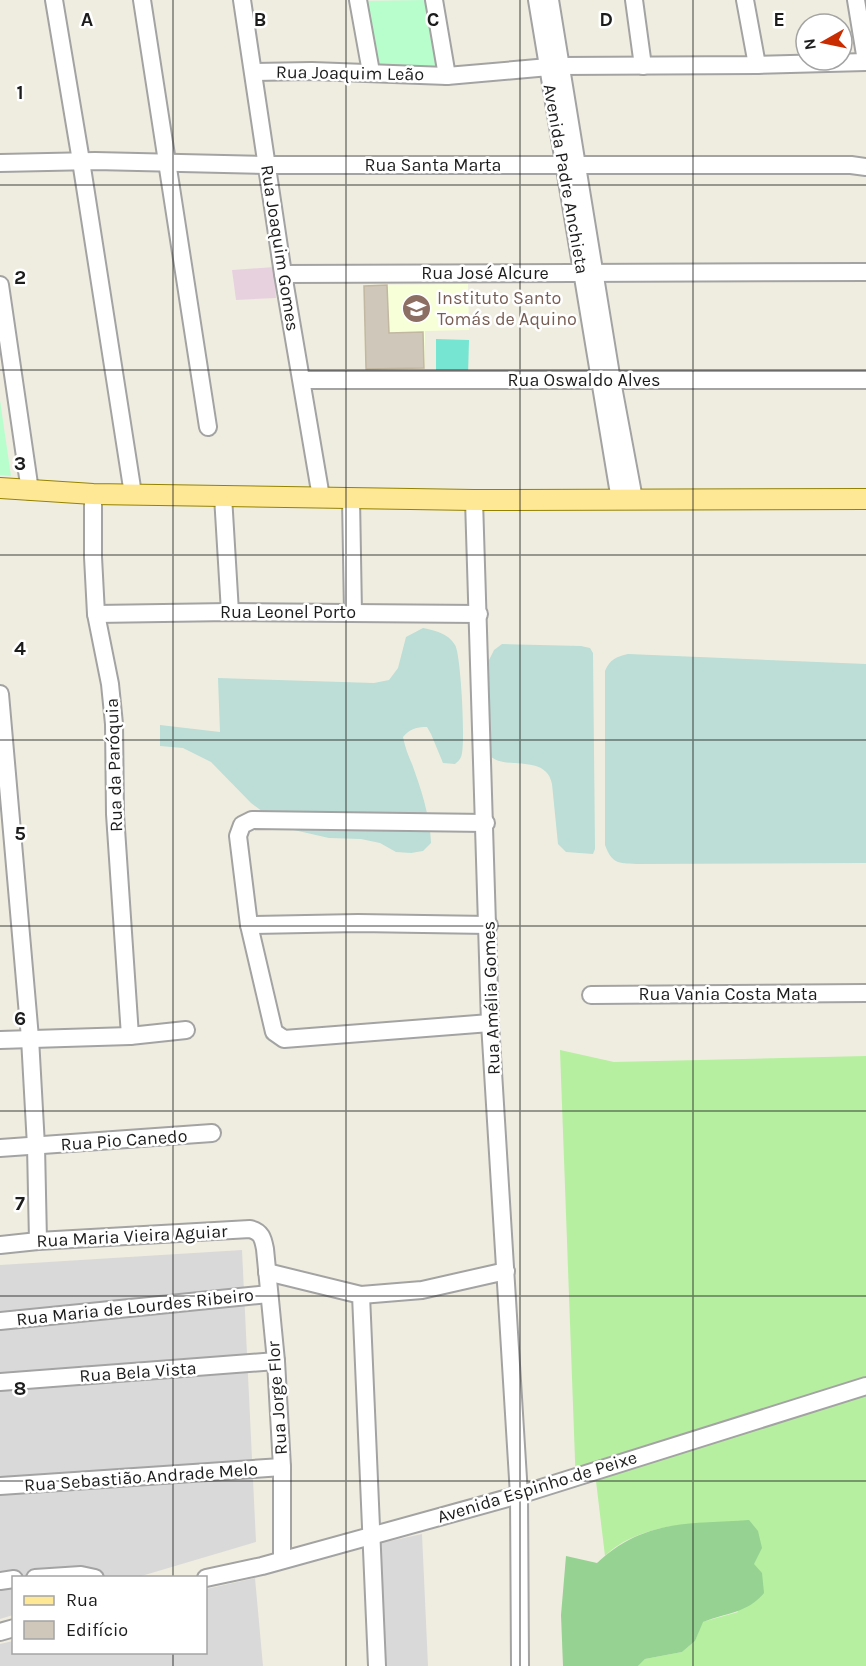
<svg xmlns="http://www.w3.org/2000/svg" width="866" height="1666" viewBox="0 0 866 1666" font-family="Karla,sans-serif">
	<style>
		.residential { fill: #dad9d9 }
		.industrial { fill: #e8d1df }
		.education { fill: #f7ffd9 }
		.grass { fill: #b6efa0 }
		.forest { fill: #96d291 }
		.wetland { fill: #bcded6 }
		.park { fill: #b8fecd }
		.pitch { fill: #76e6d3 }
		.building { fill: #cfc7b9; stroke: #c2b7a1; stroke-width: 1.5 }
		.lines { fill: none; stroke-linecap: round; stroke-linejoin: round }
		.minor-casing { stroke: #a3a3a3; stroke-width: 20 }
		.major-casing { stroke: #948300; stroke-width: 22 }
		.minor { stroke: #fff; stroke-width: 16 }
		.major { stroke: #ffe895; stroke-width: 20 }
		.grid { fill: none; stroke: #1c1c1c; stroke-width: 1.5; stroke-opacity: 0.55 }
		.labels { text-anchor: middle; stroke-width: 5; stroke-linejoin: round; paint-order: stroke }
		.street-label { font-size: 18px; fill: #1c1c1c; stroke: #fff }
		.education-label { font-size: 18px; fill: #785e54; stroke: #fff; text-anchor: start }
		.grid-label { font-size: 20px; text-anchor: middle; font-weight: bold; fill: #1c1c1c; stroke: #fff; stroke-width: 5; stroke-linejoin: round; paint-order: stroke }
	</style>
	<rect width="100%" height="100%" fill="#efede0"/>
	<!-- residential -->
	<g class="residential">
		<polygon points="242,1250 256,1542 138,1577 14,1578 13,1615 0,1619 0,1265"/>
		<polygon points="422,1534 428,1666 386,1666 381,1543"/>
		<polygon points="255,1578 263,1666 0,1666 0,1644 13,1641 14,1652 206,1652 206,1589"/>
	</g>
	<!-- industrial -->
	<polygon class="industrial" points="274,267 276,298 236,300 232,270"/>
	<!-- education -->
	<polygon class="education" points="468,284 469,330 425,331 425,368 365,369 364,285"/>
	<!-- grass -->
	<path class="grass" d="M560 1050 614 1062 866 1056V1666H638L645 1659 682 1652 695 1641 702 1622 738 1612 671 1526C647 1531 623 1538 605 1556L596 1481 576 1487Z"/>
	<!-- forest -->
	<path class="forest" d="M749 1520 758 1531 762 1548 754 1564 762 1573 764 1593C748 1613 725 1613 703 1622L695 1641 682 1652 645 1659 638 1666H563L561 1615 566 1556 597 1563C644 1519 690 1524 749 1520Z"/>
	<!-- wetland -->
	<g class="wetland">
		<path d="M423 628C436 631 448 633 455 645 461 653 466 748 461 757 460 760 457 762 455 764L443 763 431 734 427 727C416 727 410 729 403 737 405 747 408 755 412 764 421 789 430 816 431 843L423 851 411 853 396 852 380 843 361 839 329 838 285 828 251 803 211 762 183 748 160 746V725L220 732 218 678 374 683 389 680 398 668 406 637Z"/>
		<path d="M502 644 581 646 590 648 593 653 595 849 593 854 566 852 558 844 552 784C546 752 500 772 489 754L487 664 494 650Z"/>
		<path d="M628 654 866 664V863L636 864C618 863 612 864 605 845V671C610 659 616 657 628 654Z"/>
	</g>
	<!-- park -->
	<g class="park">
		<polygon points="426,0 437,66 378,65 362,1"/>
		<polygon points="0,400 11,476 0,475"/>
	</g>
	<!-- pitch -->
	<polygon class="pitch" points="436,339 469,340 468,376 436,374"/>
	<!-- building -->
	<polygon class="building" points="387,285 389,333 423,332 424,368 366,369 364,286"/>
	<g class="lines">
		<defs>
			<g id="minor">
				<polyline points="54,0 81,161 133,494"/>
				<polyline points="142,0 208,427"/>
				<polyline points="242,0 283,274 321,497"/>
				<polyline points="358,0 371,72"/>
				<polyline points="434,0 447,76"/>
				<polyline points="537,0 620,500"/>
				<polyline points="550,0 612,381 634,499"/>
				<polyline points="634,0 643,66"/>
				<polyline points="745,0 757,65"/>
				<polyline points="856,0 866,61"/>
				<polyline points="254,72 312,71 447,76 560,66 757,65 866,62"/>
				<polyline points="0,163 95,161 267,165 851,165 866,167"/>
				<polyline points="283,274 866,272"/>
				<polyline points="0,285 30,491"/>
				<polyline points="302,380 866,380"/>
				<polyline points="93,494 93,557 96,614 110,684 114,724 115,814 130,1036"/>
				<polyline points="223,496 230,612"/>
				<polyline points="351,498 353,613"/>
				<polyline points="474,500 490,1023 519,1495 520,1666"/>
				<polyline points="96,614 230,612 479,614"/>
				<polyline points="0,694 30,1038 36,1146 38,1241"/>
				<polyline points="486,823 252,820 242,825 238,836 249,925 274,1032 284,1039 490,1023"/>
				<polyline points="249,925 358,923 489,925"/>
				<polyline points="591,995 866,993"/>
				<polyline points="0,1040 130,1036 186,1030"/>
				<polyline points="0,1148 212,1133"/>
				<path d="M0 1245 38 1241 250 1229C262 1232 263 1239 265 1249L276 1361 282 1467V1560"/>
				<polyline points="267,1272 361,1295 377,1666"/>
				<polyline points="361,1295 422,1290 506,1271"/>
				<polyline points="0,1321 269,1294"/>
				<polyline points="0,1382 276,1361"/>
				<polyline points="0,1486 282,1467"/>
				<polyline points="35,1578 81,1575 95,1578"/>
				<polyline points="206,1578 262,1566 519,1495 866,1386"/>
				<polyline points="0,1581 14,1579"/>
				<polyline points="0,1632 14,1628"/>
			</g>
			<polyline id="major" points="0,488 93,494 474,500 866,499"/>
		</defs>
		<!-- minor casing -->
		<use href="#minor" class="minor-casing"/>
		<!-- major casing -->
		<use href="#major" class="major-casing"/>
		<!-- minor -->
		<use href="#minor" class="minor"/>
		<!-- major -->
		<use href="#major" class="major"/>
	</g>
	<!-- grid -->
	<path class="grid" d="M173 0V1578M346 0V1666M520 0V1666M693 0V1666M0 185H866M0 370H866M0 555H866M0 740H866M0 926H866M0 1111H866M0 1296H866M0 1481H866M173 1652V1666"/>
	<!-- icons -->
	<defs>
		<symbol id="school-disc" viewBox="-11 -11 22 22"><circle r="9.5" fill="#8d6e63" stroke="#fff"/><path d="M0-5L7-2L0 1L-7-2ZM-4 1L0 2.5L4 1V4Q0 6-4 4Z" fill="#fff"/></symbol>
	</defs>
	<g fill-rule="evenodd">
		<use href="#school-disc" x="400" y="292" width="33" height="33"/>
	</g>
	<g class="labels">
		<!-- street labels -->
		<g class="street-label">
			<text transform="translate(350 73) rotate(1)" y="6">Rua Joaquim Leão</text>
			<text x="433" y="171">Rua Santa Marta</text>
			<text transform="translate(566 179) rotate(80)" y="6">Avenida Padre Anchieta</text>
			<text transform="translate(280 248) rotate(81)" y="6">Rua Joaquim Gomes</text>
			<text x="485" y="279">Rua José Alcure</text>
			<text x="584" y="386">Rua Oswaldo Alves</text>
			<text x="288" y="618">Rua Leonel Porto</text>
			<text transform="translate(114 765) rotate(-92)" y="6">Rua da Paróquia</text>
			<text x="728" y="1000">Rua Vania Costa Mata</text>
			<text transform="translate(491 998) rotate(-92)" y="6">Rua Amélia Gomes</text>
			<text transform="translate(124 1140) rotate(-4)" y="6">Rua Pio Canedo</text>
			<text transform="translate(132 1236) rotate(-3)" y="6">Rua Maria Vieira Aguiar</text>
			<text transform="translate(135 1307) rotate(-6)" y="6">Rua Maria de Lourdes Ribeiro</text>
			<text transform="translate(138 1372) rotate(-4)" y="6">Rua Bela Vista</text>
			<text transform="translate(277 1398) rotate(-94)" y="6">Rua Jorge Flor</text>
			<text transform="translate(141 1477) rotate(-4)" y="6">Rua Sebastião Andrade Melo</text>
			<text transform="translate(537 1487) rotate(-17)" y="6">Avenida Espinho de Peixe</text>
		</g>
		<!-- education labels -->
		<g class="education-label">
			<text x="437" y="304">Instituto Santo<tspan x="437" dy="21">Tomás de Aquino</tspan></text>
		</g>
	</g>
	<g class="grid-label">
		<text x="87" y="26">A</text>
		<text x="260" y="26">B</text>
		<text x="433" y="26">C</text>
		<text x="606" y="26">D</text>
		<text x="779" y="26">E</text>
		<text x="20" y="99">1</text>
		<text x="20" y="284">2</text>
		<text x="20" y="470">3</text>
		<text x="20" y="655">4</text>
		<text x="20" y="840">5</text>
		<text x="20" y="1025">6</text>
		<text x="20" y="1210">7</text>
		<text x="20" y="1395">8</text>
	</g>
	<!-- legend -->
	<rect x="12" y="1576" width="195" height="78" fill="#ffffff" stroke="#a4a4a4" stroke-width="1.5"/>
	<rect x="24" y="1596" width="30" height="9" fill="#ffe895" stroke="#a4a4a4" stroke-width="1.5"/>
	<text x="66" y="1606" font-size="18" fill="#1c1c1c">Rua</text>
	<rect x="24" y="1621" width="30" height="18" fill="#cfc7b9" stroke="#a4a4a4" stroke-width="1.5"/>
	<text x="66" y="1636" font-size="18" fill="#1c1c1c">Edifício</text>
	<!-- north arrow -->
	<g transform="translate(824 42) rotate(261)"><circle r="28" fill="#ffffff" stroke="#a4a4a4" stroke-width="1.5"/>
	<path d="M0-4.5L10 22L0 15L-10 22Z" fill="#c82c00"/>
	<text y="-9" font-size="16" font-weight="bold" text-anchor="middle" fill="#1c1c1c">N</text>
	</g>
</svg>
